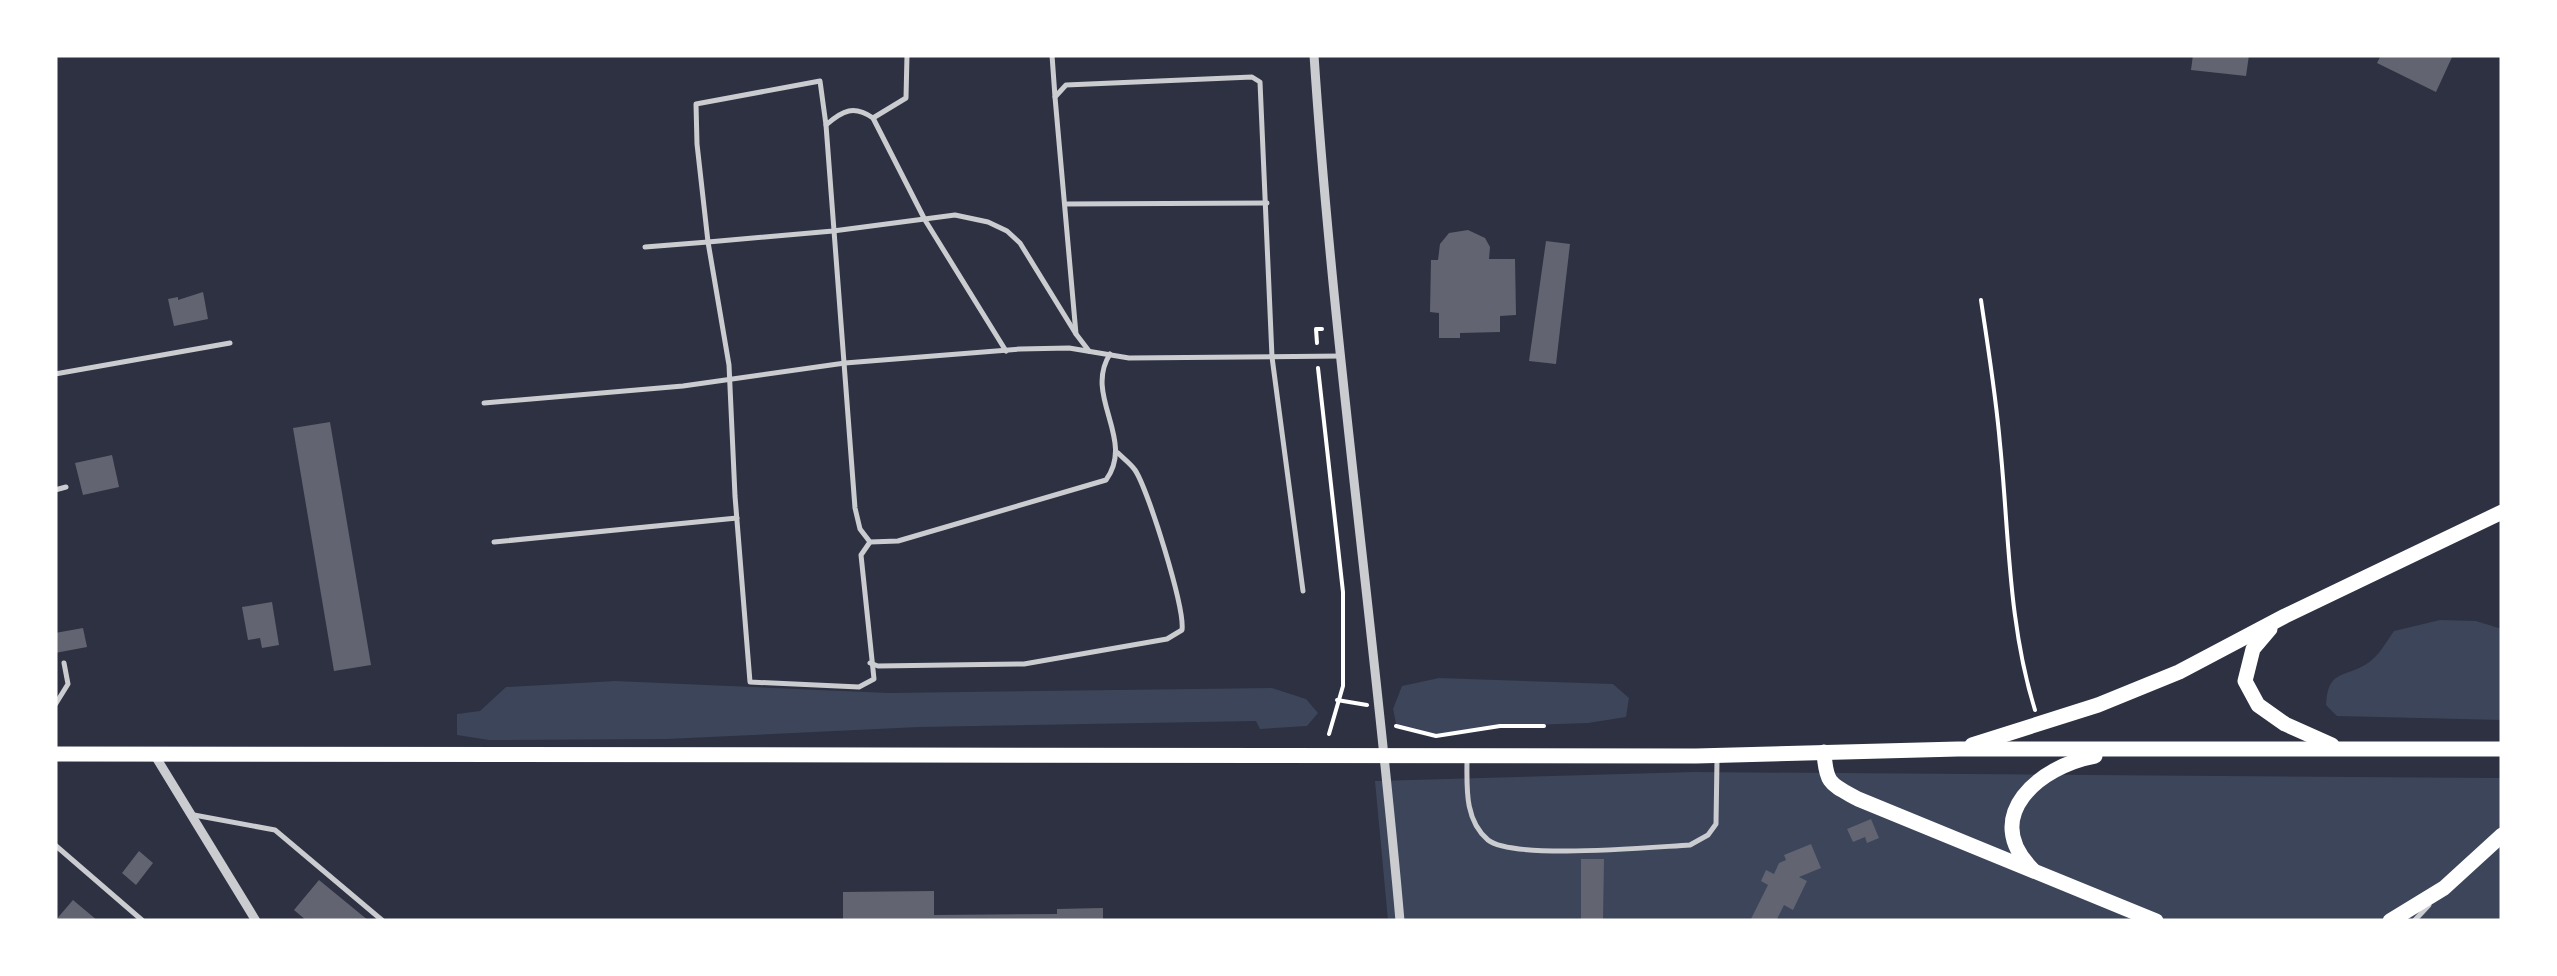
<svg xmlns="http://www.w3.org/2000/svg" width="2557" height="976" viewBox="0 0 2557 976" font-family="Inter,sans-serif">
	<style>
		.green { fill: #3c4559 }
		.building { fill: #626471 }
		.lines { fill: none; stroke-linecap: round; stroke-linejoin: round }
		.path { stroke: #fff; stroke-width: 4 }
		.service { stroke: #caccd0; stroke-width: 5 }
		.minor { stroke: #caccd0; stroke-width: 9 }
		.primary { stroke: #fff; stroke-width: 15 }
	</style>
	<rect width="100%" height="100%" fill="#2d3142"/>
	<!-- green -->
	<g class="green">
		<path d="M2440 620 2476 621 2502 629V720L2337 716 2326 705C2328 669 2343 679 2368 663 2379 656 2386 642 2394 631Z"/>
		<polygon points="1439,678 1613,684 1629,698 1626,717 1588,723 1500,726 1436,736 1397,728 1393,709 1402,686"/>
		<polygon points="615,681 889,693 1272,688 1306,699 1318,713 1307,726 1260,729 1256,721 919,727 667,739 489,740 457,735 457,714 480,711 506,687"/>
		<polygon points="1694,772 2502,778 2502,921 1388,921 1375,781"/>
	</g>
	<!-- building -->
	<g class="building">
		<polygon points="2193,55 2249,55 2246,76 2191,70"/>
		<polygon points="2381,55 2453,55 2436,92 2377,63"/>
		<polygon points="1468,230 1485,238 1490,247 1489,259 1515,259 1516,315 1500,316 1500,332 1460,333 1460,338 1439,338 1439,313 1430,312 1431,260 1438,260 1440,244 1449,233"/>
		<polygon points="1546,241 1570,244 1556,364 1529,361"/>
		<polygon points="203,292 208,319 174,326 168,299 178,297 178,300"/>
		<polygon points="330,422 371,665 334,671 293,428"/>
		<polygon points="112,455 119,487 83,495 75,463"/>
		<polygon points="272,602 279,645 262,648 260,638 248,640 242,607"/>
		<polygon points="83,628 87,647 55,653 55,633"/>
		<polygon points="1871,819 1879,838 1867,843 1865,837 1853,842 1847,829"/>
		<polygon points="1811,844 1821,868 1799,877 1807,881 1793,910 1784,905 1776,921 1750,921 1768,885 1761,881 1766,870 1774,874 1779,863 1786,860 1784,855"/>
		<polygon points="139,851 153,863 136,885 122,873"/>
		<polygon points="1581,859 1604,859 1603,921 1581,921"/>
		<polygon points="319,880 369,921 307,921 294,910"/>
		<polygon points="934,891 934,915 1057,914 1057,909 1103,908 1103,921 843,921 843,892"/>
		<polygon points="73,900 98,921 55,921"/>
	</g>
	<g class="lines">
		<!-- path -->
		<g class="path">
			<path d="M1981 300C1988 348 1996 396 2000 444 2009 532 2008 624 2035 710"/>
			<polyline points="1317,343 1316,329 1322,329"/>
			<polyline points="1318,368 1343,592 1343,686 1329,734"/>
			<polyline points="1337,700 1367,705"/>
			<polyline points="1396,726 1436,736 1500,726 1544,726"/>
		</g>
		<!-- service -->
		<g class="service">
			<polyline points="1052,55 1055,97"/>
			<polyline points="873,118 906,98 907,55"/>
			<path d="M826 125 855 508 860 529 870 542 898 541 1106 480C1136 439 1083 396 1110 354"/>
			<polyline points="1065,204 1267,203"/>
			<polyline points="645,247 708,242 729,365 735,496 750,682 859,687 874,679 861,555 870,542"/>
			<path d="M1006 351 925 220 873 118C854 105 843 110 826 125L820 81 696 104 697 144 708 242 833 231 955 215 988 222 1007 231 1020 243 1076 334"/>
			<polyline points="1089,351 1076,334 1055,97 1066,85 1252,77 1260,82 1272,357 1303,591"/>
			<polyline points="55,374 230,343"/>
			<polyline points="484,403 683,386 845,363 1020,349 1069,348 1129,358 1342,356"/>
			<polyline points="55,490 66,487"/>
			<polyline points="494,542 737,518"/>
			<path d="M870 663 878 666 1024 664 1167 639 1182 630C1185 608 1148 489 1135 470 1131 464 1123 458 1118 453"/>
			<polyline points="55,705 68,684 64,663"/>
			<path d="M1467 759C1467 786 1464 820 1488 840 1513 860 1652 847 1690 845L1708 835 1716 824 1717 760"/>
			<polyline points="194,815 275,830 383,921"/>
			<polyline points="55,845 143,921"/>
			<polyline points="2414,921 2429,905"/>
		</g>
		<!-- minor -->
		<g class="minor">
			<path d="M1314 55C1333 344 1375 632 1400 921"/>
			<polyline points="154,754 256,921"/>
		</g>
		<!-- primary -->
		<g class="primary">
			<polyline points="2270,629 2253,649 2245,681 2258,705 2285,724 2332,745"/>
			<polyline points="1972,745 2098,705 2179,672 2285,616 2502,512"/>
			<path d="M1824 752C1826 785 1831 784 1858 799L2156 921"/>
			<polyline points="55,754 1696,756 1958,749 2502,749"/>
			<path d="M2033 870C1979 816 2040 766 2095 756"/>
			<polyline points="2390,921 2444,888 2502,835"/>
		</g>
	</g>
	<!-- border -->
	<rect width="2557" height="976" fill="none" stroke="#ffffff" stroke-width="115"/>
</svg>
